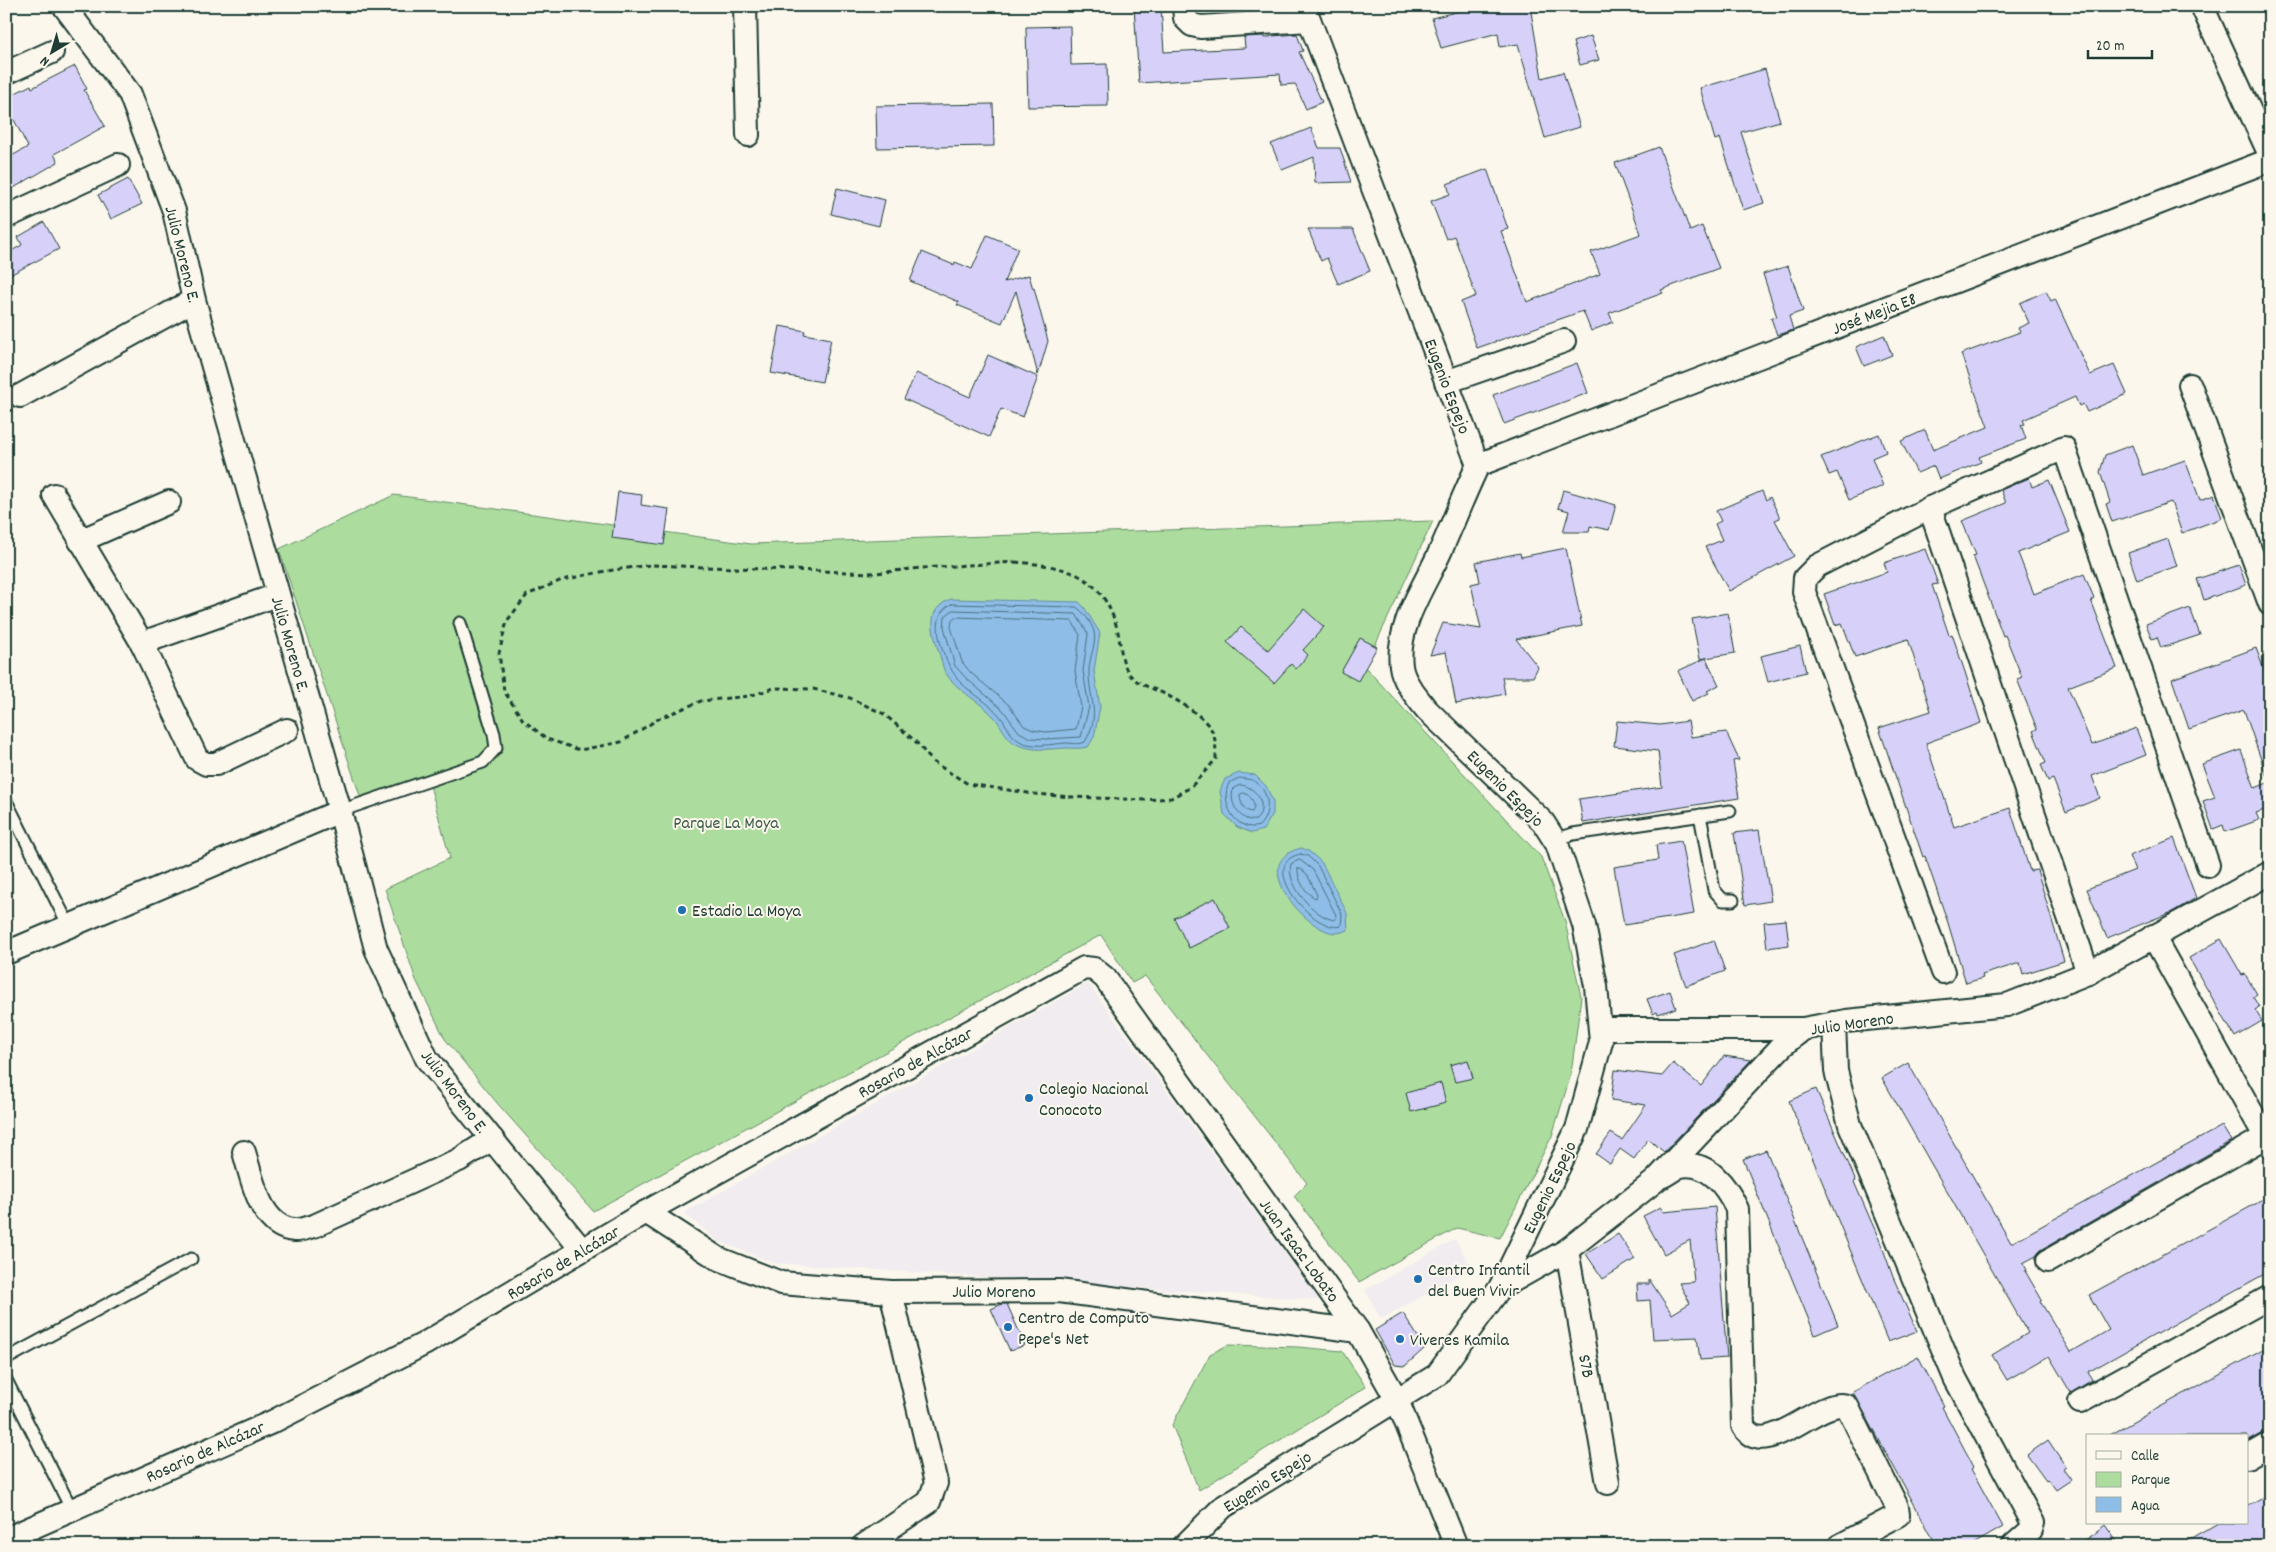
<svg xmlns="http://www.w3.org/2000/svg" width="2276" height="1552" viewBox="0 0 2276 1552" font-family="Dekko,sans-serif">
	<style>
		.built { fill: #f0ecf0 }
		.green { fill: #acdd9e; stroke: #668d69 }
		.water { fill: #8ebde8; stroke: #628aa0 }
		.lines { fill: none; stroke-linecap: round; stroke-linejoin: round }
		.shore { stroke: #4b707c; stroke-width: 1 }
		.building { fill: #d7d1fa; stroke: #1f3d34 }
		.service-casing { stroke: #1f3d34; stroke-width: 15 }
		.minor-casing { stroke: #1f3d34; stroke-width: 26 }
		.path { stroke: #1f3d34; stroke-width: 3; stroke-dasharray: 5 4; stroke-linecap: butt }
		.service { stroke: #fbf7ec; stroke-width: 11 }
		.minor { stroke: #fbf7ec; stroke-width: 22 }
		.poi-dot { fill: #1f6fb2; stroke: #fbf7ec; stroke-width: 2 }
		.labels { text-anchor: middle; stroke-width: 4; stroke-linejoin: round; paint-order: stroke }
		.street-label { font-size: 18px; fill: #1f3d34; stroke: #fbf7ec }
		.park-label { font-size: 18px; fill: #3b5d49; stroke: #fbf7ec }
		.poi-label { font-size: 18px; fill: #1f3d34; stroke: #fbf7ec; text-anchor: start }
	</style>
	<rect width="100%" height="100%" fill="#fbf7ec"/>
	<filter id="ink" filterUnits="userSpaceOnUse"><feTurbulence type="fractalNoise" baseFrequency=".02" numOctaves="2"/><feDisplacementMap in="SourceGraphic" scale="10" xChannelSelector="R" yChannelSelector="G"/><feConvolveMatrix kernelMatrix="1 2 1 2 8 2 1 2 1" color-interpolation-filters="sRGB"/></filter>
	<g filter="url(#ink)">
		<!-- built -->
		<g class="built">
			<polygon points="1088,983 1319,1300 774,1263 718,1241 684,1213"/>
			<polygon points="1455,1239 1472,1268 1381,1319 1365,1290"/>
		</g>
		<!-- green -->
		<g class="green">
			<polygon points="394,495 751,544 1433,521 1365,667 1541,857 1565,921 1581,997 1571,1074 1552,1136 1500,1238 1457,1228 1359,1282 1294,1196 1307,1183 1145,976 1132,983 1101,935 593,1211 497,1103 445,1039 416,980 385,889 450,858 429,782 361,799 279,549"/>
			<polygon points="1228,1345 1298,1347 1342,1351 1366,1387 1199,1490 1172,1425 1210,1354"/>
		</g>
		<!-- water -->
		<g class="water">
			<path d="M951 599 1079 602 1084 607 1100 633 1094 671 1100 707 1094 737 1088 747C1079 749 1074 748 1066 748 1047 749 1031 752 1014 743 1006 738 1001 725 995 718 981 701 957 692 945 672 942 666 941 657 938 650 932 629 926 609 951 599Z"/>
			<polygon points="1239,773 1255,775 1266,786 1273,801 1273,814 1263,830 1252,833 1237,827 1224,814 1220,791 1225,779"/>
			<path d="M1302 848 1310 852 1322 863 1347 913 1348 930C1344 931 1340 933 1336 933 1307 933 1244 860 1302 848Z"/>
		</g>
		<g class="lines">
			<!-- shore -->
			<g class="shore">
				<path d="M952 604 1076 607C1083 611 1092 623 1094 632 1097 643 1089 658 1089 670 1088 698 1102 713 1085 742 1078 745 1073 743 1066 743 1050 744 1028 750 1014 737 1008 731 1005 721 999 715 989 703 973 694 961 683 946 667 923 615 952 604Z"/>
				<polygon points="953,610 1076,614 1088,634 1083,671 1089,707 1081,737 1046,739 1031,738 1019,732 1003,710 966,678 955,666 944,627 945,617"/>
				<polygon points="955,617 1072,621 1080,635 1075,671 1081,707 1076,729 1046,732 1033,730 1024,726 1009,705 971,673 962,662 951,627 952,620"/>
				<path d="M1240 778C1243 779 1249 779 1252 780 1270 789 1272 813 1259 826 1236 833 1219 802 1229 783Z"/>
				<path d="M1241 785C1258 787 1268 807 1256 820 1240 823 1227 801 1234 788Z"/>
				<path d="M1243 793C1251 794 1257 805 1252 812 1243 811 1241 803 1240 795Z"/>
				<path d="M1301 854 1308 856 1318 866 1342 914 1341 926C1314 934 1254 862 1301 854Z"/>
				<path d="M1300 860 1313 870 1336 915 1335 920C1315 918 1285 884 1291 864Z"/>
				<path d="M1298 869H1301L1307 874 1317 895 1316 898C1306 895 1297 879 1298 869Z"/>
			</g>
		</g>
		<!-- building -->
		<g class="building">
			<polygon points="1134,6 1161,6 1164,52 1245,48 1244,37 1265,36 1265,38 1272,36 1297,34 1303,51 1299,52 1322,102 1306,109 1295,84 1281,85 1280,74 1139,83"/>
			<polygon points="1243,6 1264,6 1264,10 1243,11"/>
			<polygon points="1479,6 1530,6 1542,78 1563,72 1580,127 1545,138 1518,44 1500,47 1498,33 1441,48 1432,18"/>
			<polygon points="1070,26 1071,65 1107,64 1108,106 1028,107 1026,27"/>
			<polygon points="1591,36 1599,60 1580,65 1573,42"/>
			<polygon points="75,66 87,89 84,90 105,126 54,154 58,162 12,189 6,179 6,159 28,147 6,104 6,98 31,85 32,88"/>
			<polygon points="1765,69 1780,121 1741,132 1764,203 1743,210 1720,138 1715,140 1700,88"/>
			<polygon points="993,104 994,146 877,148 876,106"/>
			<polygon points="1311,128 1319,148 1340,148 1351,182 1315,183 1314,157 1282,170 1271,144"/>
			<polygon points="1659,147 1690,231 1702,226 1719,268 1661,290 1663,293 1609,313 1613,322 1591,331 1583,311 1477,348 1461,302 1476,296 1454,236 1446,239 1431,201 1450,194 1447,184 1487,169 1508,229 1501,231 1527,302 1600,274 1591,252 1641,234 1615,163"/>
			<polygon points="128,179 142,204 111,219 98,195"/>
			<polygon points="837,188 885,200 879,226 831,214"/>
			<polygon points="44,222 59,249 6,277 6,254 22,245 18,237"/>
			<polygon points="1308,229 1353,229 1370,271 1338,284 1327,258 1321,261"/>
			<polygon points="987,235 1018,248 1004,282 1029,275 1033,289 1034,288 1048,341 1038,375 1016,291 1002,323 957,305 959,302 910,281 922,252 954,265 955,262 972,269"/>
			<polygon points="1788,266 1803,311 1789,316 1793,330 1777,335 1771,318 1777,317 1763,274"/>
			<polygon points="2046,291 2051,301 2055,299 2090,375 2114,365 2127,394 2087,412 2083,404 2079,406 2075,397 2023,420 2025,424 2021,425 2026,439 1979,457 1981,462 1939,479 1934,466 1917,473 1901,441 1925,430 1933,450 1988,427 1961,354 2020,332 2018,328 2029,323 2020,303"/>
			<polygon points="780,326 805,331 804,334 831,339 822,382 771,373"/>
			<polygon points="1884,335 1892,355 1864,366 1856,347"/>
			<polygon points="988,355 1038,377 1023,417 1001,409 989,437 904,399 916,373 970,397"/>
			<polygon points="1577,363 1588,393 1504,424 1493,395"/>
			<polygon points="1879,434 1886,452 1872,458 1883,486 1849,500 1837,472 1829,475 1821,457"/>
			<polygon points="2132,445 2143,475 2185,460 2200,500 2214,495 2222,518 2182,533 2171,502 2112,522 2106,504 2110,502 2100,472 2105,455"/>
			<polygon points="2029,478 2032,487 2049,480 2070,532 2018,553 2034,594 2084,574 2094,598 2091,600 2117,668 2068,687 2092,745 2136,728 2146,755 2092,776 2100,798 2066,812 2053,779 2048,781 2041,765 2046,763 2033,731 2037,729 2017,679 2022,677 2005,635 2003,636 1996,617 1973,556 1976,555 1962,521 2006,503 2001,490"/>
			<polygon points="1563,490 1616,505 1609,530 1590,526 1589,532 1563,532 1569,511 1558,508"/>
			<polygon points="1762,491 1766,500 1770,497 1780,518 1775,520 1794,556 1729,591 1705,547 1722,540 1715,524 1721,521 1716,511"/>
			<polygon points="618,492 642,495 641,505 669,509 664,545 612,538"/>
			<polygon points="2168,539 2177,566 2137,580 2128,553"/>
			<polygon points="1566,548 1582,626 1516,639 1538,667 1533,677 1502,677 1505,694 1456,704 1446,652 1430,655 1443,623 1481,629 1471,584 1480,582 1476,562 1520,553 1521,557"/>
			<polygon points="1925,549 1938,584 1932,585 1949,635 1952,634 1965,672 1981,723 1926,743 1954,827 2010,808 2030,871 2037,870 2064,961 2023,974 2020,963 1982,975 1983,978 1966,983 1948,923 1925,856 1923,857 1879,728 1931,711 1908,639 1855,657 1842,623 1835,625 1824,594 1887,572 1884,563"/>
			<polygon points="2239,565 2246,585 2204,600 2197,579"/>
			<polygon points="2190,608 2200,635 2161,648 2157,637 2152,639 2146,624"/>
			<polygon points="1304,609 1324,627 1303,650 1308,655 1296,669 1291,664 1274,683 1227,642 1241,627 1268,650"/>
			<polygon points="1728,613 1735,653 1706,658 1719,685 1707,691 1709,693 1692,701 1678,671 1706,658 1700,659 1692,619"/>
			<polygon points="1360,638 1377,647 1358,681 1341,672"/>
			<polygon points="1800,646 1806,672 1768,682 1761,656"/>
			<polygon points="2256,648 2270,686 2270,776 2267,777 2244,710 2189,729 2172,679"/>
			<polygon points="1617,721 1660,725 1688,721 1691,737 1726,732 1739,760 1733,761 1739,798 1583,823 1579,799 1662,787 1658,751 1614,746"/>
			<polygon points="2241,750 2255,788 2270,782 2270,808 2256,813 2259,820 2225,832 2223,825 2213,829 2203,801 2215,797 2202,764"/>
			<polygon points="1759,830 1771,901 1745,905 1734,833"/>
			<polygon points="2174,838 2196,898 2172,912 2107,938 2087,889 2135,870 2129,856"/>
			<polygon points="1681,841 1694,914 1624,925 1614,867 1658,860 1656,845"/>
			<polygon points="1215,898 1230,928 1189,948 1174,918"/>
			<polygon points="1786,920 1789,945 1767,948 1764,922"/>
			<polygon points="2221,939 2242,975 2245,974 2257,994 2253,997 2259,1007 2255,1010 2262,1021 2235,1037 2189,958"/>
			<polygon points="1714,940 1725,971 1686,986 1674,955"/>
			<polygon points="1670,991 1676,1008 1658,1014 1657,1012 1653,1014 1647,999"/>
			<polygon points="1724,1056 1751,1060 1664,1152 1648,1139 1634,1159 1620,1149 1610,1164 1596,1154 1611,1133 1622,1140 1646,1105 1611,1100 1615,1070 1662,1076 1673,1063 1701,1086"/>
			<polygon points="1468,1060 1473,1078 1455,1082 1450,1065"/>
			<polygon points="1908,1063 2011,1243 2222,1126 2231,1141 2041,1250 2036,1256 2023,1263 2027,1270 2025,1271 2042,1300 2040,1301 2071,1352 2109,1330 2089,1295 2270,1196 2270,1271 2088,1372 2092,1380 2071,1393 2049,1356 2007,1380 1992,1355 2028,1333 1882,1078"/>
			<polygon points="1441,1083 1446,1103 1411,1112 1406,1093"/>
			<polygon points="1816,1089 1856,1181 1854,1182 1882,1246 1893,1277 1917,1331 1888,1342 1789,1101"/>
			<polygon points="1766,1150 1838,1325 1815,1335 1743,1159"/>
			<polygon points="1661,1207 1663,1212 1715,1207 1727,1358 1700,1360 1697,1337 1653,1339 1650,1300 1638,1301 1637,1284 1649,1284 1649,1279 1672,1314 1690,1303 1679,1283 1694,1282 1690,1240 1664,1254 1643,1216"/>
			<polygon points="1618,1234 1635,1259 1603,1279 1586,1254"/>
			<polygon points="1002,1304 1007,1304 1025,1345 1010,1351 991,1309"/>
			<polygon points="1403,1313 1425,1348 1405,1366 1395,1365 1375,1330"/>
			<polygon points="2270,1346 2270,1429 2265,1432 2247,1442 2247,1436 2108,1436"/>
			<polygon points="1918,1356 1944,1406 1942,1407 1974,1467 1971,1469 2003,1527 1970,1546 1937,1546 1853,1392"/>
			<polygon points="2048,1440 2066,1467 2063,1469 2071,1480 2056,1490 2048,1479 2046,1481 2027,1455"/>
			<polygon points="2270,1494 2270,1546 2179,1546 2219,1523 2247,1523 2247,1507"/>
			<polygon points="2105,1525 2120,1546 2076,1546 2093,1535"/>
		</g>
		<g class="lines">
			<defs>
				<g id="service">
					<polyline points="6,801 69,926"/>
					<polyline points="340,811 483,762 496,748 494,734 460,623"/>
					<polyline points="1700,815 1714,890 1723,900 1733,900"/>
					<polyline points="1554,840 1573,834 1730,811"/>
					<polyline points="6,1359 191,1259"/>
					<polyline points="6,1380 72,1510"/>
				</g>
				<g id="minor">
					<polyline points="64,6 130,94 174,211 194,300 340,811 376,949 427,1059 582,1250"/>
					<polyline points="745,6 748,135"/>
					<polyline points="1184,6 1185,18 1192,25 1201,27 1309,20"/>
					<polyline points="2202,6 2270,155"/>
					<polyline points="6,73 52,52"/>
					<polyline points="6,217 118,165"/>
					<polyline points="1446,382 1564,341"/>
					<polyline points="2190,385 2270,604"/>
					<polyline points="20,396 194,300"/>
					<polyline points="1478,465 2270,160"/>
					<polyline points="54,495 142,643 197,759 206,764 216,764 287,730"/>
					<polyline points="1930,508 2088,973"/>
					<polyline points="80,541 169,502"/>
					<polyline points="142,643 277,595"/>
					<polyline points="2153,936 2270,1145"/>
					<polyline points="6,953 340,811"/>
					<polyline points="1943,972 1804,592 1805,578 1817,566 1930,508 2064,448 2208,865"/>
					<polyline points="1834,1023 1836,1071 1850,1125 1955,1378 2033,1523 2031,1530 2013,1546"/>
					<polyline points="1600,1029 1803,1029"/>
					<path d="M244 1152C252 1178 260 1228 295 1230 300 1231 308 1227 314 1226L459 1160 492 1139"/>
					<path d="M1663 1176C1669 1173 1675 1168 1680 1166 1708 1160 1727 1187 1737 1209L1743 1426C1765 1464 1819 1396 1847 1406L1897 1507 1898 1515 1839 1546"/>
					<polyline points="646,1212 717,1258 781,1283 891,1292 1059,1291 1358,1331"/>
					<polyline points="1567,1250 1608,1483"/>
					<polyline points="2048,1261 2265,1137"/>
					<polyline points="1500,1288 1567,1250 1655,1181 1783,1045 1803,1029 1846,1021 2007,1005 2088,973 2270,873"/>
					<polyline points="2080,1402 2270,1297"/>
					<polyline points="2247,1457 2270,1444"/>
					<polyline points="6,1539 272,1422 424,1344 646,1212 1084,968 1094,969 1105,978 1358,1331 1397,1400 1456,1546"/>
					<polyline points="863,1546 929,1502 936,1483 891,1292"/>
					<path d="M1184 1546 1223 1507 1437 1375 1500 1288 1577 1129 1601 1042 1596 986 1584 925 1557 844 1543 822 1426 709C1417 697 1403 682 1401 666 1396 626 1424 587 1440 552 1453 523 1464 494 1478 465L1304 6"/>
				</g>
			</defs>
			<!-- service casing -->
			<use href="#service" class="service-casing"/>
			<!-- minor casing -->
			<use href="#minor" class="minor-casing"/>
			<!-- path -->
			<path class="path" d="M1015 562C1066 566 1101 573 1117 628 1121 642 1120 660 1128 672 1134 682 1146 686 1156 690 1173 697 1206 716 1213 733 1216 740 1216 752 1216 759L1191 787 1171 798 1145 800 1073 797 1035 794 968 784 933 762 916 742 884 714 850 698 813 689 774 688 749 696 701 701 660 718 621 742 580 750 547 739 523 720 504 691 499 653 507 621 527 595 562 580 606 571 650 565 875 573 922 568Z"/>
			<!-- service -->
			<use href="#service" class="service"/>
			<!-- minor -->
			<use href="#minor" class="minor"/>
		</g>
	</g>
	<!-- markers -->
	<g class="poi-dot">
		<circle cx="682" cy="910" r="5"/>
		<circle cx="1029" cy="1098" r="5"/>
		<circle cx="1418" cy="1279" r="5"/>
		<circle cx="1008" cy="1327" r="5"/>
		<circle cx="1400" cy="1339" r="5"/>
	</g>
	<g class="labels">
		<!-- street labels -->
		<g class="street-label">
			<text transform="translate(183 254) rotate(76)" y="6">Julio Moreno E.</text>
			<text transform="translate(1874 313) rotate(-21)" y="6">José Mejia E8</text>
			<text transform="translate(1448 386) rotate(69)" y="6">Eugenio Espejo</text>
			<text transform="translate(291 644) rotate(74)" y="6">Julio Moreno E.</text>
			<text transform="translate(1506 788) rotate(45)" y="6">Eugenio Espejo</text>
			<text transform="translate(1852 1023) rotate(-8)" y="6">Julio Moreno</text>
			<text transform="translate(915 1062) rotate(-29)" y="6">Rosario de Alcázar</text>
			<text transform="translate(455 1091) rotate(53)" y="6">Julio Moreno E.</text>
			<text transform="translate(1549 1187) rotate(-64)" y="6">Eugenio Espejo</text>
			<text transform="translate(1300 1250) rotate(54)" y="6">Juan Isaac Lobato</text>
			<text transform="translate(563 1262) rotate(-31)" y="6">Rosario de Alcázar</text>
			<text x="994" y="1297">Julio Moreno</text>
			<text transform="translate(1587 1366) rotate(80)" y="6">S7B</text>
			<text transform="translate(205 1451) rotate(-24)" y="6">Rosario de Alcázar</text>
			<text transform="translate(1267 1481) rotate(-32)" y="6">Eugenio Espejo</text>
		</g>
		<!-- park labels -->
		<g class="park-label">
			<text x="726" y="828">Parque La Moya</text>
		</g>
		<!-- poi labels -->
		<g class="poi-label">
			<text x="692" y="916">Estadio La Moya</text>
			<text x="1039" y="1094">Colegio Nacional<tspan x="1039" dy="21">Conocoto</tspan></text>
			<text x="1428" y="1275">Centro Infantil<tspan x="1428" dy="21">del Buen Vivir</tspan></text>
			<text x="1018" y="1323">Centro de Computo<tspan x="1018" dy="21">Pepe's Net</tspan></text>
			<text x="1410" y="1345">Viveres Kamila</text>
		</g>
	</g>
	<!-- margin -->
	<rect width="2276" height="1552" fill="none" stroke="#fbf7ec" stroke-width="25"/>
	<rect x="12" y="12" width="2251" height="1527" fill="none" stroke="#1f3d34" stroke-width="2" filter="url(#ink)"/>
	<!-- legend -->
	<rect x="2086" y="1434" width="162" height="90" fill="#fbf7ec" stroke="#a3ada2"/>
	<rect x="2096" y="1451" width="25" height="8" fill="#fbf7ec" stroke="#a3ada2"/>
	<text x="2131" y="1460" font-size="15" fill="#1f3d34">Calle</text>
	<rect x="2096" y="1472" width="25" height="15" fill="#acdd9e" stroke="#a3ada2"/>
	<text x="2131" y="1484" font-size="15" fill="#1f3d34">Parque</text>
	<rect x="2096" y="1497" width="25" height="15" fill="#8ebde8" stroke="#a3ada2"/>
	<text x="2131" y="1510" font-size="15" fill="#1f3d34">Agua</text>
	<!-- north arrow -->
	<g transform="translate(52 52) rotate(218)" stroke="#fbf7ec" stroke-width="4" paint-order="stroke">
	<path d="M0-4L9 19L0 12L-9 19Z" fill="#1f3d34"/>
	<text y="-8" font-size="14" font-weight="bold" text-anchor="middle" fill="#1f3d34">N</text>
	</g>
	<!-- scale -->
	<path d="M2088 50v8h64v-8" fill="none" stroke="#1f3d34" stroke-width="2.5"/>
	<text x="2096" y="50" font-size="15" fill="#1f3d34" stroke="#fbf7ec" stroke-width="4" paint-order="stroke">20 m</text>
</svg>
